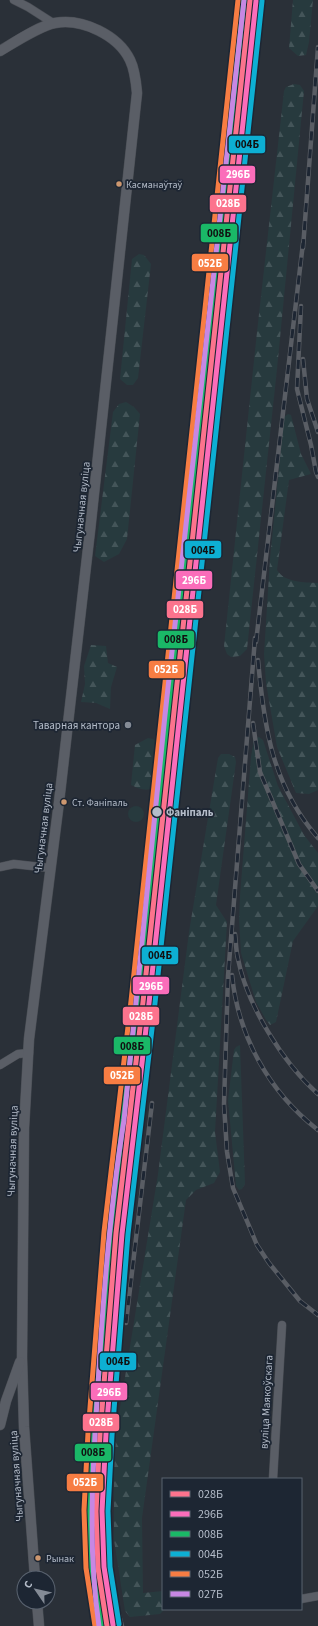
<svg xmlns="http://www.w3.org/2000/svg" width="318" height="1626" viewBox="0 0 318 1626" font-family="'Source Sans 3',sans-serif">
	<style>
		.green { fill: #273a3e }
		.forest { fill: url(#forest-firs) }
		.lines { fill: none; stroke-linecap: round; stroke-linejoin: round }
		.minor-casing { stroke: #484c53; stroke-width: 9 }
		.tertiary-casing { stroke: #484c53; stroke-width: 11 }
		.minor { stroke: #5a5e66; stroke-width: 8 }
		.tertiary { stroke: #5a5e66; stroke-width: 10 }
		.rail-casing { stroke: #595d64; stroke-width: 4.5 }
		.rail { stroke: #1d2633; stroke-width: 3; stroke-dasharray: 9; stroke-linecap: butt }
		.rail-1-casing { stroke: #1d2633; stroke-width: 8 }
		.rail-2-casing { stroke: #1d2633; stroke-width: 8 }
		.rail-3-casing { stroke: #1d2633; stroke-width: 8 }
		.rail-4-casing { stroke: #1d2633; stroke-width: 8 }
		.rail-5-casing { stroke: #1d2633; stroke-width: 8 }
		.rail-6-casing { stroke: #1d2633; stroke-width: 8 }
		.rail-1 { stroke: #fc738d; stroke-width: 5 }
		.rail-2 { stroke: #fb6dba; stroke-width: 5 }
		.rail-3 { stroke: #1ab867; stroke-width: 5 }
		.rail-4 { stroke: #0dafd3; stroke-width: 5 }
		.rail-5 { stroke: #f77d43; stroke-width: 5 }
		.rail-6 { stroke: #c787e3; stroke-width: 5 }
		.bus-dot { fill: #cd976f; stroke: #1d2633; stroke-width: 1.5 }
		.poi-dot { fill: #848b96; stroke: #1d2633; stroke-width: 1.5 }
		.stop-dot { fill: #b4bcc9; stroke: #1d2633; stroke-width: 1.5 }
		.labels { text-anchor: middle; stroke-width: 3.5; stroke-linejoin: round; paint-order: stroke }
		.bus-label { font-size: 10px; fill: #b4bcc9; stroke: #1d2633; text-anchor: start }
		.street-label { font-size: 11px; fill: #b4bcc9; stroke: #1d2633 }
		.poi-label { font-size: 11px; fill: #b4bcc9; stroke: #1d2633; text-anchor: end }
		.stop-label { font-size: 11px; font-weight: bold; fill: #b4bcc9; stroke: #1d2633; text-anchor: start }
		.line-badge { stroke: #1d2633; stroke-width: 1.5 }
		.badge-label { font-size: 11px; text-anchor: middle; font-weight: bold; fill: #fff }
		.pale-badge-label { font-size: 11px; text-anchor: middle; font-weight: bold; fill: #111 }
	</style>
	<defs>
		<pattern id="forest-firs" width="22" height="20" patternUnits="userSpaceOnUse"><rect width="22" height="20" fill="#273a3e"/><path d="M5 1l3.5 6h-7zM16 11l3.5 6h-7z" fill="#445559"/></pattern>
	</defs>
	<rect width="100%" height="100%" fill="#2a3038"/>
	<!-- green -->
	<circle class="green" cx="136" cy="814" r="8"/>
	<!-- forest -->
	<g class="forest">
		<polygon points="293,0 313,0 309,42 306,55 298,56 289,48"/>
		<polygon points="294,84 300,85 304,91 277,369 247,649 240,656 231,657 227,654 224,646 257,332 284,91 286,87"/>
		<polygon points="139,254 144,255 151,264 138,378 133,385 127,385 120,379 132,259"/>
		<polygon points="126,402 134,407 140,414 127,539 119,554 104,562 95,556 113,412 119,404"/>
		<path d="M288 414 291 415 301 454 311 474 289 480 277 570C285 583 304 582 318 583V790L309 794 296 793 277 747 266 683 264 654 270 559 284 417Z"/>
		<polygon points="91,645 106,646 108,663 117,667 111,687 110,709 96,703 81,702 85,684 84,666"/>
		<polygon points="259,737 263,740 278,786 304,835 318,853 318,906 293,941 276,1022 270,1025 266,1020 256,1002 241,953 239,919 240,896 251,757 254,739"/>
		<path d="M148 738 153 739 158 743 153 788C146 792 137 788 131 785L135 745Z"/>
		<polygon points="221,754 229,754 235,757 236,762 216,905 227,922 215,1132 220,1172 214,1183 196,1190 186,1200 142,1518 143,1593 163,1591 164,1610 160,1614 130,1617 125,1611 114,1540 114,1445 158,1174 189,932 218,758"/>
		<polygon points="240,1045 245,1184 242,1189 239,1190 236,1186 228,1100 234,1050 236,1047"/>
	</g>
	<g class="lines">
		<defs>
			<g id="minor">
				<polyline points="14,0 28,7 53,23"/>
				<polyline points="0,867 14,864 50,868"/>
				<polyline points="0,1065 18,1054 29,1053"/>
				<polyline points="273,1479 282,1325"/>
				<polyline points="301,1599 318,1596"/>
			</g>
			<g id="tertiary">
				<path d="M0 51C15 42 39 26 55 23 82 18 118 35 130 60 135 70 136 82 137 93L90 531 59 802 29 1039 24 1128 22 1358 24 1427 35 1578"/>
				<polyline points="0,1425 6,1401 20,1362"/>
				<polyline points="37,1602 39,1626"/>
			</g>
		</defs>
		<!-- minor casing -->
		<use href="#minor" class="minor-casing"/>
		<!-- tertiary casing -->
		<use href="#tertiary" class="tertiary-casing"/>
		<!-- minor -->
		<use href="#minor" class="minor"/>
		<!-- tertiary -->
		<use href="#tertiary" class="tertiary"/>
		<defs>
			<g id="rail">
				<polyline points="303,248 318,47"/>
				<polyline points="301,306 297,389 311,445 316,472 318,477"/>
				<polyline points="303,359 307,399 318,432"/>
				<polyline points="255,638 228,976 224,1104 227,1152 233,1188 257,1245 269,1263 300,1301 318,1315"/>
				<polyline points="256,642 303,243"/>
				<path d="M258 660C264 727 272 785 318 838"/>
				<polyline points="253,723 260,772 299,864 318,891"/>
				<path d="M235 934C236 942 236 951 238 959 247 1005 283 1063 318 1094"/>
				<path d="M232 975C238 1036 269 1092 318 1130"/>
				<polyline points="121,1256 112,1352 103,1484 103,1527 108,1573 122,1626"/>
				<polyline points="126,1323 152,1103"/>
			</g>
		</defs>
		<!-- rail casing -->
		<use href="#rail" class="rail-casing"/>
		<!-- rail -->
		<use href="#rail" class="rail"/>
		<defs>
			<polyline id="rail-1" points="107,1626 98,1568 96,1511 100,1434 116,1233 143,1002 250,0"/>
			<polyline id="rail-2" points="113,1625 104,1567 102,1511 106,1434 122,1234 149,1003 256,1"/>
			<polyline id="rail-3" points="101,1626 92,1568 90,1511 94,1434 110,1233 137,1001 244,0"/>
			<polyline id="rail-4" points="119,1624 110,1567 108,1511 112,1435 128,1234 155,1003 262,1"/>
			<polyline id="rail-5" points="95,1626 86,1568 84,1510 88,1433 104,1232 131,1001 238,0"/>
			<path id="rail-6" d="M99 1626C87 1544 93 1466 98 1385 103 1296 110 1207 124 1120L165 715 244 0"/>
		</defs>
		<!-- rail-1 casing -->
		<use href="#rail-1" class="rail-1-casing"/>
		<!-- rail-2 casing -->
		<use href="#rail-2" class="rail-2-casing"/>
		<!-- rail-3 casing -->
		<use href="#rail-3" class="rail-3-casing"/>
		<!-- rail-4 casing -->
		<use href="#rail-4" class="rail-4-casing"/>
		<!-- rail-5 casing -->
		<use href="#rail-5" class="rail-5-casing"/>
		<!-- rail-6 casing -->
		<use href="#rail-6" class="rail-6-casing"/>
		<!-- rail-1 -->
		<use href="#rail-1" class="rail-1"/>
		<!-- rail-2 -->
		<use href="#rail-2" class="rail-2"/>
		<!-- rail-3 -->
		<use href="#rail-3" class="rail-3"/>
		<!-- rail-4 -->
		<use href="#rail-4" class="rail-4"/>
		<!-- rail-5 -->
		<use href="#rail-5" class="rail-5"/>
		<!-- rail-6 -->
		<use href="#rail-6" class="rail-6"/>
	</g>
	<!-- markers -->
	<g class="bus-dot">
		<circle cx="119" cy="184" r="3.5"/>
		<circle cx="64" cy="802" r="3.5"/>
		<circle cx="38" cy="1558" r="3.5"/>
	</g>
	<circle class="poi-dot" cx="128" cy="725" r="4"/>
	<circle class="stop-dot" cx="157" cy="812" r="5.5"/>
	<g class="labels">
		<!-- bus labels -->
		<g class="bus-label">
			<text x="126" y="188">Касманаўтаў</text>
			<text x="72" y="806">Ст. Фаніпаль</text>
			<text x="46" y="1562">Рынак</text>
		</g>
		<!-- street labels -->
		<g class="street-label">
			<text transform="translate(81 507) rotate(-84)" y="4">Чыгуначная вуліца</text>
			<text transform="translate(43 828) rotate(-83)" y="4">Чыгуначная вуліца</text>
			<text transform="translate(12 1151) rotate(-88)" y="4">Чыгуначная вуліца</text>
			<text transform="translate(266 1402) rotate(-87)" y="4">вуліца Маякоўскага</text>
			<text transform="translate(16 1476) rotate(-94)" y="4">Чыгуначная вуліца</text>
		</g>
		<!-- poi labels -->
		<g class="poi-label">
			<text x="120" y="729">Таварная кантора</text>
		</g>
		<!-- stop labels -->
		<g class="stop-label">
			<text x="166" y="816">Фаніпаль</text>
		</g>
	</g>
	<g class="line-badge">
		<rect x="228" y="135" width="38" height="19" rx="4" fill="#0dafd3"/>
		<rect x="219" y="165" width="37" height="19" rx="4" fill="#fb6dba"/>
		<rect x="209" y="194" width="38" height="19" rx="4" fill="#fc738d"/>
		<rect x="200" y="223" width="38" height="20" rx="4" fill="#1ab867"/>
		<rect x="191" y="253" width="38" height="19" rx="4" fill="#f77d43"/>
		<rect x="184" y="540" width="38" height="19" rx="4" fill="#0dafd3"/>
		<rect x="175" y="570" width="38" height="20" rx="4" fill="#fb6dba"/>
		<rect x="166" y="600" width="38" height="19" rx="4" fill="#fc738d"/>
		<rect x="157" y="630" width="38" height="19" rx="4" fill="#1ab867"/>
		<rect x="148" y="660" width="37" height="19" rx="4" fill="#f77d43"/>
		<rect x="141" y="946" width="38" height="19" rx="4" fill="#0dafd3"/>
		<rect x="132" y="976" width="38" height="19" rx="4" fill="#fb6dba"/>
		<rect x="122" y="1006" width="38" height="20" rx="4" fill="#fc738d"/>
		<rect x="113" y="1036" width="38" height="19" rx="4" fill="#1ab867"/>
		<rect x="103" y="1066" width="38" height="19" rx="4" fill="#f77d43"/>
		<rect x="99" y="1352" width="38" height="19" rx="4" fill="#0dafd3"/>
		<rect x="90" y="1382" width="38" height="19" rx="4" fill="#fb6dba"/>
		<rect x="82" y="1413" width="38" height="19" rx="4" fill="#fc738d"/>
		<rect x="74" y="1443" width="38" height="19" rx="4" fill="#1ab867"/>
		<rect x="66" y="1473" width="38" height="19" rx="4" fill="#f77d43"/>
	</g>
	<g class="badge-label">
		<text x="238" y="178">296Б</text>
		<text x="228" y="207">028Б</text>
		<text x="210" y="267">052Б</text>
		<text x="194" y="584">296Б</text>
		<text x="185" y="613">028Б</text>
		<text x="166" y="673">052Б</text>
		<text x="151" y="990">296Б</text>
		<text x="141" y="1020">028Б</text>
		<text x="122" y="1079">052Б</text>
		<text x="109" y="1396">296Б</text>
		<text x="101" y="1426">028Б</text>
		<text x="85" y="1486">052Б</text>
	</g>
	<g class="pale-badge-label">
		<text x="247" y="148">004Б</text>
		<text x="219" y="237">008Б</text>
		<text x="203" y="554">004Б</text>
		<text x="176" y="643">008Б</text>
		<text x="160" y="959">004Б</text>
		<text x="132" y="1050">008Б</text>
		<text x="118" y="1365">004Б</text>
		<text x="93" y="1456">008Б</text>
	</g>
	<!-- legend -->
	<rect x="162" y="1478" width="140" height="132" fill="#1d2633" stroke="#59626f"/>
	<rect x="170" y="1491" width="20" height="6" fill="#fc738d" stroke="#59626f"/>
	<text x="198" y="1498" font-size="12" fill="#b4bcc9">028Б</text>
	<rect x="170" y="1511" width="20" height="6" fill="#fb6dba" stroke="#59626f"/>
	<text x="198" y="1518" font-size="12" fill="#b4bcc9">296Б</text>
	<rect x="170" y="1531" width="20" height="6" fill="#1ab867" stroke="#59626f"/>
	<text x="198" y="1538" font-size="12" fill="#b4bcc9">008Б</text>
	<rect x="170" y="1551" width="20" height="6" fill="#0dafd3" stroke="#59626f"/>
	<text x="198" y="1558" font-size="12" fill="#b4bcc9">004Б</text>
	<rect x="170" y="1571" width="20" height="6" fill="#f77d43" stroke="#59626f"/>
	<text x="198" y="1578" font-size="12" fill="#b4bcc9">052Б</text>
	<rect x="170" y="1591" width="20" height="6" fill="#c787e3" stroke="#59626f"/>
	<text x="198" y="1598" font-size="12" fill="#b4bcc9">027Б</text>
	<!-- north arrow -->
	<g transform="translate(36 1590) rotate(304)"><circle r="19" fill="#1d2633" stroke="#59626f"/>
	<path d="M0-3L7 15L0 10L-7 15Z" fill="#848b96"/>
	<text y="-6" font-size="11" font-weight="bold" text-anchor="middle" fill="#b4bcc9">С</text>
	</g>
</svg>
